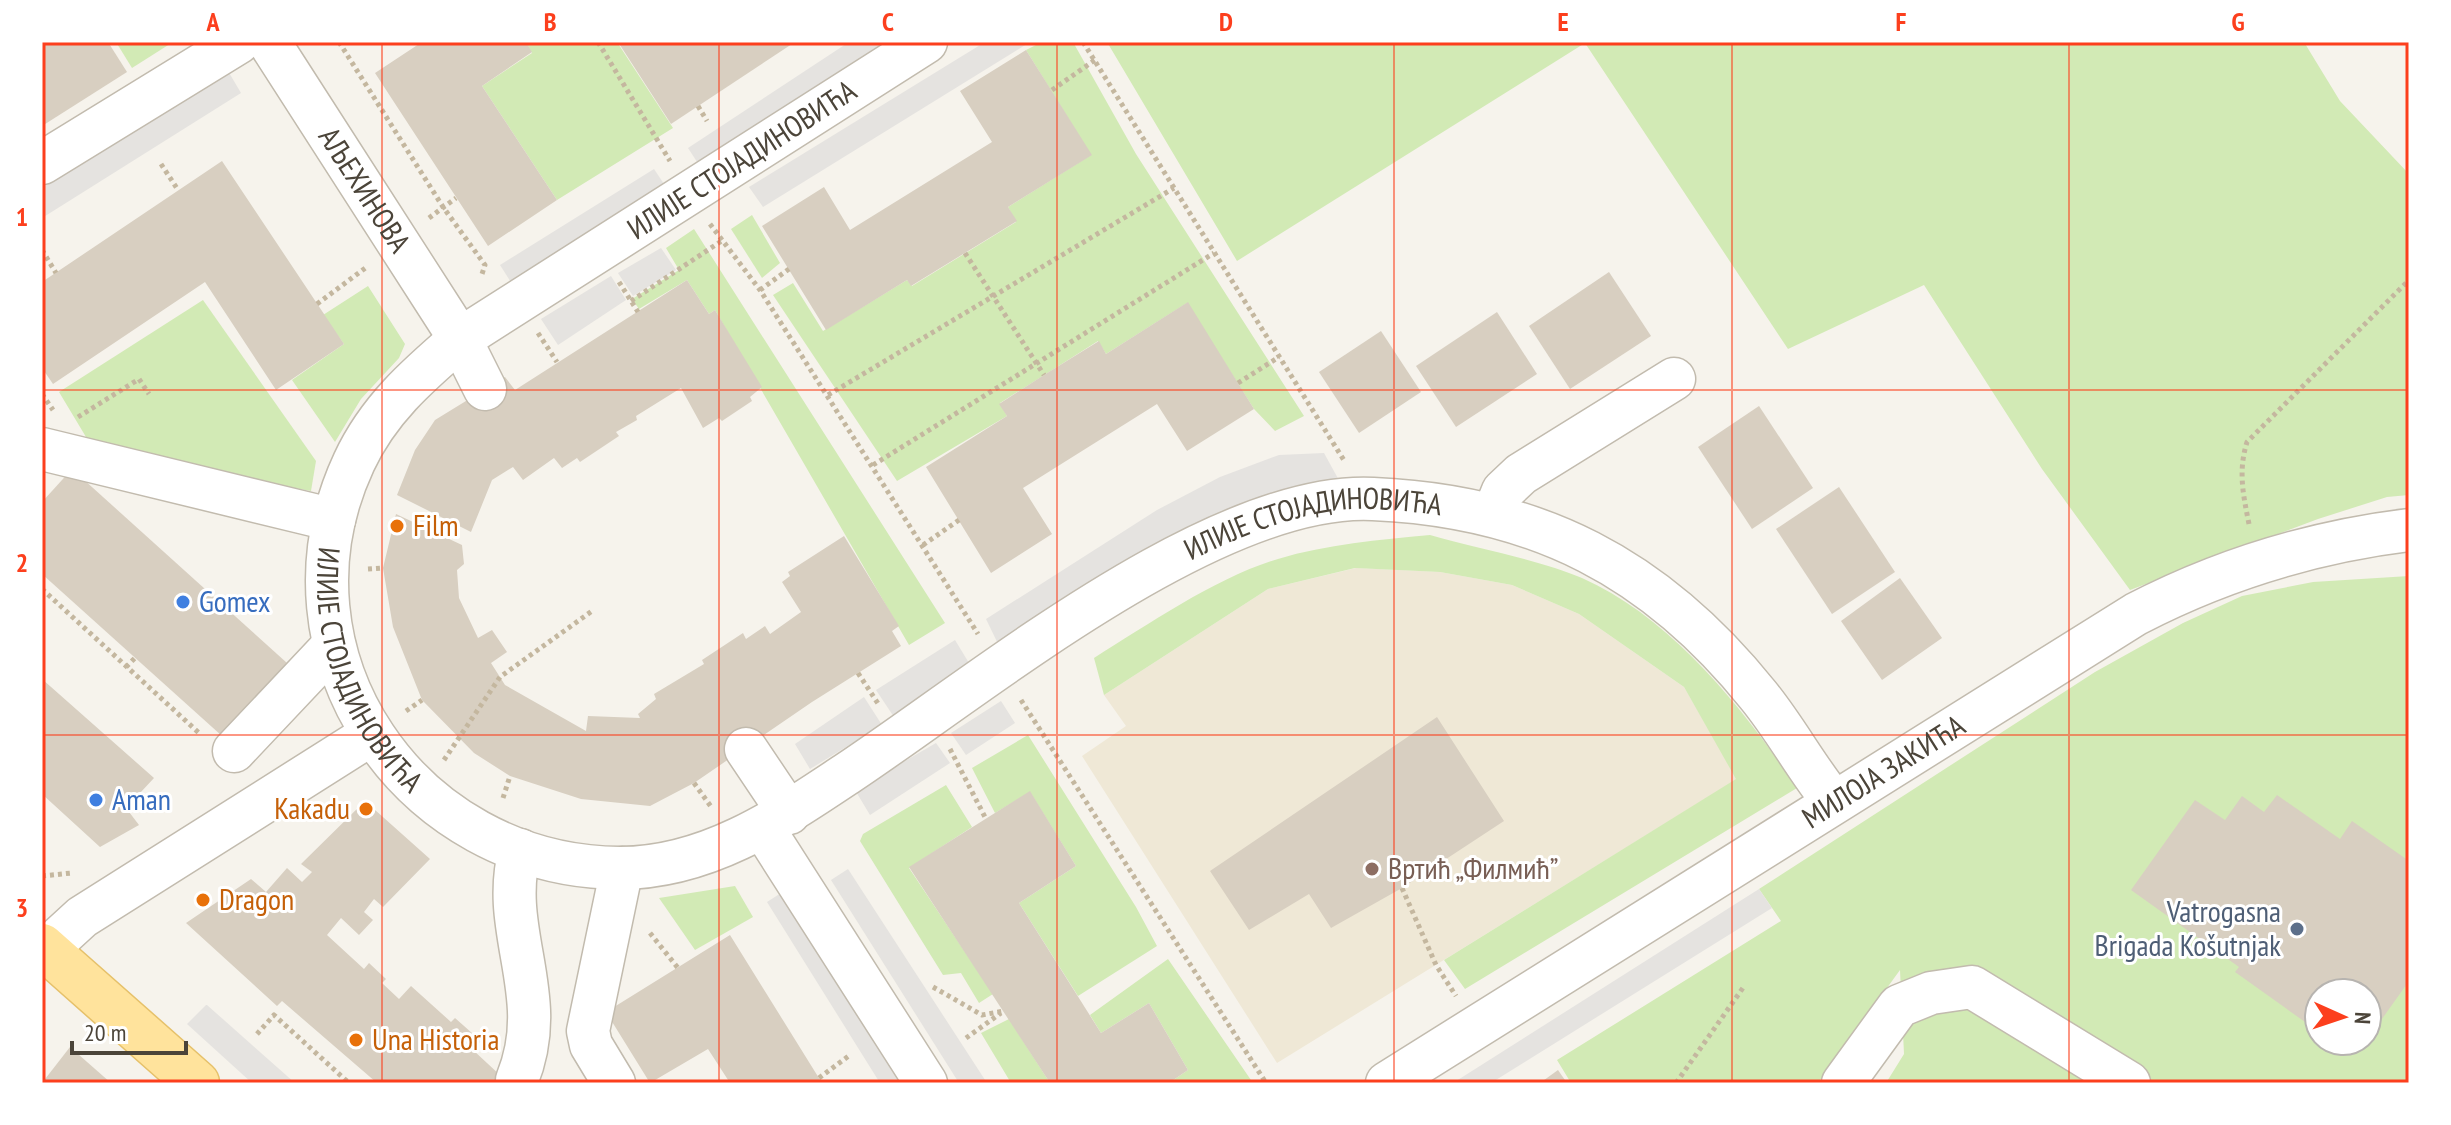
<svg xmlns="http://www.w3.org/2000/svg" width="2451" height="1125" viewBox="0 0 2451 1125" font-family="'PT Sans Narrow',sans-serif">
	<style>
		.education { fill: #efe8d6 }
		.green { fill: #d2eab5; fill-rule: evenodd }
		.parking { fill: #e5e3e0 }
		.building { fill: #d8cfc1 }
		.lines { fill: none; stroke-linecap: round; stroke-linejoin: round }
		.minor-casing { stroke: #c2bbae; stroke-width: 45 }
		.major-casing { stroke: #e6c16a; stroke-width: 47 }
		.path { stroke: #c4b79f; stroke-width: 5; stroke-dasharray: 4 4; stroke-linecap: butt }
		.minor { stroke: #fff; stroke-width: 42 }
		.major { stroke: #ffe39c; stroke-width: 44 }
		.grid { fill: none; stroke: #fc3f1d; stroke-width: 2; stroke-opacity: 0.55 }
		.food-dot { fill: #e8710a; stroke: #fff; stroke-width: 3 }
		.shop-dot { fill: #3f7fe0; stroke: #fff; stroke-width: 3 }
		.education-dot { fill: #8d6e63; stroke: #fff; stroke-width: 3 }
		.service-dot { fill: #5c6f8a; stroke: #fff; stroke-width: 3 }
		.labels { text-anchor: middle; stroke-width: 6; stroke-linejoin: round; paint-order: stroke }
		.street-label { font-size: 30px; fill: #4b4439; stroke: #fff }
		.food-label { font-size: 30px; fill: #c56008; stroke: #fff; text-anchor: start }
		.shop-label { font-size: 30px; fill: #366cbe; stroke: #fff; text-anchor: start }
		.education-label { font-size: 30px; fill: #785e54; stroke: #fff; text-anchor: start }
		.service-label { font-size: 30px; fill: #4e5e75; stroke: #fff; text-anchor: end }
		.neatline { fill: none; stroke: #fc3f1d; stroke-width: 3 }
		.grid-label { font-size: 26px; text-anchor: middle; font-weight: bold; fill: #fc3f1d }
	</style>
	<rect width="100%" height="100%" fill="#f6f3ec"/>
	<!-- education -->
	<polygon class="education" points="1356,568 1440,572 1512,585 1579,614 1684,687 1737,779 1277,1063 1082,756 1126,726 1104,695 1268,589"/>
	<!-- green -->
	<g class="green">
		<polygon points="116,42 173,42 132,68"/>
		<polygon points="526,42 617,42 673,128 557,200 482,86 532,53"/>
		<polygon points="1042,42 1073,42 1136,154 1304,416 1275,431 1254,409 1187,303 1106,354 1098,341 1000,403 1007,416 897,481 773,295 793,283 823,331 907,280 912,286 1016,222 1008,207 1091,155 1026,50"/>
		<polygon points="1107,42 2304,42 2340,101 2409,174 2409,495 2387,497 2318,519 2130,590 2042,469 1924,285 1788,349 1585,43 1237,261"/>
		<polygon points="752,215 780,263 762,278 731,229"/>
		<polygon points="694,229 945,623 909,645 715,310 709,314 687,280 639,309 632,299 679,270 666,248"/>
		<polygon points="368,286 405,344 399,358 361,399 335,442 292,380 344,344 323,315"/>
		<polygon points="203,300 316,461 311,491 95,452 59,392"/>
		<path d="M1430 535C1475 548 1541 560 1582 578 1672 618 1743 708 1797 788L1465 989 1444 960 1736 779 1684 687 1579 614 1512 585 1440 572 1355 568 1268 589 1104 695 1094 658C1149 624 1217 577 1278 559 1327 544 1379 540 1430 535Z"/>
		<path d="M2409 576V1083H1886L1904 1054 1900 970 1818 1083H1571L1557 1060 1781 921 1759 889 2095 672 2183 623 2242 596 2313 582ZM2319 993H2367V1041H2319Z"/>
		<polygon points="1028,735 1136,907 1157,946 1078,996 1019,903 1076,866 1030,792 995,813 972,768"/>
		<polygon points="946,785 972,827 909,868 993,994 979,1003 961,973 943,975 860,841 863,834"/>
		<polygon points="735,886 753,917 695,950 659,898"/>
		<polygon points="1168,959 1253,1083 1169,1083 1188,1070 1149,1003 1101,1033 1090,1015"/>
		<polygon points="1009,1019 1050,1083 1011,1083 981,1033"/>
	</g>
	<!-- parking -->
	<g class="parking">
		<polygon points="849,42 891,42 701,168 688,148"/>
		<polygon points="985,42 1030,42 763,207 749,187"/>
		<polygon points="228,71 241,93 42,218 42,188"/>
		<polygon points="654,169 666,187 512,284 500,265"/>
		<polygon points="661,248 676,270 633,296 618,273"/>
		<polygon points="611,276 626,300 558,345 541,319"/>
		<polygon points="1324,453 1346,493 1001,650 986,619 1157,510 1220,477 1279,455"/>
		<polygon points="955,640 972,668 894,717 876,690"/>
		<polygon points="864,697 882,725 810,769 795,744"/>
		<polygon points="1001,701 1015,723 966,755 951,733"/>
		<polygon points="936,743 950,763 870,815 855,790"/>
		<polygon points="848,869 987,1083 959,1083 831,880"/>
		<polygon points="792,886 916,1083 880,1083 767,902"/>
		<polygon points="1759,889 1772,908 1491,1083 1453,1083"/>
		<polygon points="206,1005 207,1005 295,1083 252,1083 187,1024"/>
	</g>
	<!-- building -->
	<g class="building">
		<polygon points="42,42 108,42 127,72 42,126"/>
		<polygon points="422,42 526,42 532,52 482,86 557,200 488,246 375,73"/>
		<polygon points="618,42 795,42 671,124"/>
		<polygon points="1026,50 1092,155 1008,207 1017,221 911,286 907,280 826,330 762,226 824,187 850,230 992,142 960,91"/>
		<polygon points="222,161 344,344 276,390 205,282 53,384 42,368 42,282"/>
		<polygon points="1609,272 1651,336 1570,389 1529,326"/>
		<polygon points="687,280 709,314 715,310 762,387 750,397 752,401 722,421 719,418 703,428 681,388 636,416 637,420 616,432 619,436 580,462 577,458 562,468 554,458 523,480 513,467 492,480 471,532 397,495 415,450 435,420 505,377 515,390"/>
		<polygon points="1188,302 1254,409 1187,451 1157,404 1023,488 1052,534 991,573 926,467 1007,416 999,404 1044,375 1099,341 1106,354"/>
		<polygon points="1497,312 1537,374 1456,427 1416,366"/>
		<polygon points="1381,331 1421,392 1359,433 1319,372"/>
		<polygon points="1759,406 1813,488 1752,529 1698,447"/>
		<polygon points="72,469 287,663 222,736 42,574 42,502"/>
		<polygon points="1839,487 1895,572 1832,614 1776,529"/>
		<polygon points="396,514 462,545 464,564 457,570 459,598 478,638 492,630 507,652 491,663 505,685 586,731 588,716 640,718 638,714 656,699 654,694 704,664 702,660 743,633 746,639 765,626 770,634 801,612 782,582 790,576 788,572 844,536 899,626 892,631 901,646 812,702 694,783 650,806 581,799 510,776 474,753 422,700 393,627 383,568"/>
		<polygon points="1900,578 1942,638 1882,680 1841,621"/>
		<polygon points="42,679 154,778 126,808 139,825 100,847 42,794"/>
		<polygon points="1437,717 1504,821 1402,888 1331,928 1309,894 1249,930 1210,871"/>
		<polygon points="1030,791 1076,866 1019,903 1101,1033 1149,1003 1188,1070 1169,1083 1050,1083 909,867"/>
		<polygon points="2277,795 2340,839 2352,821 2409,861 2409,981 2367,1040 2367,993 2319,993 2319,1032 2235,972 2239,967 2131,890 2195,800 2225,820 2242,796 2264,812"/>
		<polygon points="365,801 430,859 383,907 374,899 364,912 373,920 359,935 341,918 327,935 364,969 369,963 386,979 382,983 399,999 411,986 451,1022 455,1018 481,1041 473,1050 501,1076 520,1083 377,1083 282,1001 277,1006 186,923 251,879 266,892 287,868 302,882 312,872 301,864"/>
		<polygon points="730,935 822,1083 730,1083 708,1049 650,1083 606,1012"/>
		<polygon points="70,1047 111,1083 42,1083"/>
		<polygon points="1558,1070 1567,1083 1540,1083"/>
	</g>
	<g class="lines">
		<defs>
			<g id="minor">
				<path id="s1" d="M269 42 460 339 485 389"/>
				<path id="s2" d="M926 42 460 339C417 376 378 410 354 462 264 655 411 867 620 868 707 868 779 819 848 773 979 686 1215 491 1373 499 1537 506 1656 568 1758 695 1786 729 1806 768 1834 802"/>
				<polyline points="42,163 239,42"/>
				<polyline points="42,449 334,520"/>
				<polyline points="1494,513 1503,491 1521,474 1674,379"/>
				<polyline points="746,749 789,813"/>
				<polyline points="234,751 334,645"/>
				<polyline points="763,828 926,1083"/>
				<polyline points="46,950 82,917 370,735"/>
				<path d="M517 1080C552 995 498 932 520 850"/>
				<polyline points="614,1083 591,1045 588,1031 622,868"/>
				<path id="s3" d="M1387 1083 2136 614C2223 569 2311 542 2409 530"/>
				<polyline points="1843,1083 1899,1006 1931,993 1972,987 2129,1083"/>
			</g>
			<polyline id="major" points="42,946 197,1083"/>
		</defs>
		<!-- minor casing -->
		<use href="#minor" class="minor-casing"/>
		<!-- major casing -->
		<use href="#major" class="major-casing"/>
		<!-- path -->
		<g class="path">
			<polyline points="339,42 443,207 485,265 481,277"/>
			<polyline points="598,42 670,161"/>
			<polyline points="1083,42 1345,462"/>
			<polyline points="1052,90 1095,60"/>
			<polyline points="698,106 707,121"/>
			<polyline points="161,164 178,190"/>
			<polyline points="429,218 456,198"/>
			<polyline points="710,224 760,290 978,634"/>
			<polyline points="42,250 56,273"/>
			<polyline points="965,253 1044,375"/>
			<polyline points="619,282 638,312"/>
			<polyline points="760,290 789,269"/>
			<polyline points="631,301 723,240"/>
			<polyline points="317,304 368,266"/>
			<polyline points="538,333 557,362"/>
			<polyline points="1238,383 1279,357"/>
			<polyline points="42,394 53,410"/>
			<polyline points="828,395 1174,188"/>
			<polyline points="78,417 139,379 149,394"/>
			<polyline points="873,465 1214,253"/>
			<path d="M2249 524C2243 494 2238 471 2247 442L2409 280"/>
			<polyline points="923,545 959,520"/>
			<polyline points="368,569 383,568"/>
			<polyline points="42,589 199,733"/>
			<polyline points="126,667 135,658"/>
			<polyline points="858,673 879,705"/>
			<polyline points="1021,700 1266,1083"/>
			<polyline points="406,711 422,700"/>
			<polyline points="950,749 986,819"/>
			<polyline points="444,760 500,677 592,611"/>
			<polyline points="694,783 712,808"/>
			<polyline points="503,798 510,776"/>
			<polyline points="42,876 72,873"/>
			<polyline points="1402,888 1436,965 1456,996"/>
			<polyline points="650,933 678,968"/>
			<polyline points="933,987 982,1015 1004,1011"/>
			<polyline points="257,1034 274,1015 349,1083"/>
			<polyline points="966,1038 1001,1013"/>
			<polyline points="819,1078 850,1055"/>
			<polyline points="1676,1083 1745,985"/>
		</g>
		<!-- minor -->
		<use href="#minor" class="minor"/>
		<!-- major -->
		<use href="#major" class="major"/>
	</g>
	<!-- grid -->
	<path class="grid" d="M382 42V1083M719 42V1083M1057 42V1083M1394 42V1083M1732 42V1083M2069 42V1083M42 390H2409M42 735H2409"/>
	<!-- markers -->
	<g class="food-dot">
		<circle cx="397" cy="526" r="8"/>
		<circle cx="366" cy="809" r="8"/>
		<circle cx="203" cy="900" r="8"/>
		<circle cx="356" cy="1040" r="8"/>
	</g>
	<g class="shop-dot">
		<circle cx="183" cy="602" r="8"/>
		<circle cx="96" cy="800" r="8"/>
	</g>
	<circle class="education-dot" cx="1372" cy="869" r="8"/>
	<circle class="service-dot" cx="2297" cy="929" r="8"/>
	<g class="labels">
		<!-- street labels -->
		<g class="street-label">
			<text transform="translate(742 160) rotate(-33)" y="10">ИЛИЈЕ СТОЈАДИНОВИЋА</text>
			<text dy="10" stroke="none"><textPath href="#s1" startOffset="176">АЉЕХИНОВА</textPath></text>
			<text dy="10" stroke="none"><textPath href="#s2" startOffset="2082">ИЛИЈЕ СТОЈАДИНОВИЋА</textPath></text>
			<text dy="10" stroke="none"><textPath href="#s2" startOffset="938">ИЛИЈЕ СТОЈАДИНОВИЋА</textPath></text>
			<text dy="10" stroke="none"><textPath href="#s3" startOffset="586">МИЛОЈА ЗАКИЋА</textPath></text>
		</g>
		<!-- food labels -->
		<g class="food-label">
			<text x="413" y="536">Film</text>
			<text x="350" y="819" text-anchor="end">Kakadu</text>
			<text x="219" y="910">Dragon</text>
			<text x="372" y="1050">Una Historia</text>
		</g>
		<!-- shop labels -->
		<g class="shop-label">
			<text x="199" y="612">Gomex</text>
			<text x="112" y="810">Aman</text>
		</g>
		<!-- education labels -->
		<g class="education-label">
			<text x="1388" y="879">Вртић „Филмић”</text>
		</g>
		<!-- service labels -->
		<g class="service-label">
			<text x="2281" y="922">Vatrogasna<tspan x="2281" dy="34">Brigada Košutnjak</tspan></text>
		</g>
	</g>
	<!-- border -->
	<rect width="2451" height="1125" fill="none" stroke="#ffffff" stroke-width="88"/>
	<!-- north arrow -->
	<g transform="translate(2343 1017) rotate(93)"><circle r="38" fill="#ffffff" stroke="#b7b4b0" stroke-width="2"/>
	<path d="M0-6L14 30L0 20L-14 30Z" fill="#fc3f1d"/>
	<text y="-12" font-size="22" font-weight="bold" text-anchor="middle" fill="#4b4439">N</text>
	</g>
	<!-- scale -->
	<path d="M72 1041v12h114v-12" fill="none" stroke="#4b4439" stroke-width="4"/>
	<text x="84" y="1041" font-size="24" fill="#4b4439" stroke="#ffffff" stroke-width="6" paint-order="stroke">20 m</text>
	<rect x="44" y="44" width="2363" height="1037" class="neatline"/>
	<g class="grid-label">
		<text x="213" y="31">A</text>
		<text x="550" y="31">B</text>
		<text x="888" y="31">C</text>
		<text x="1226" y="31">D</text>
		<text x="1563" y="31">E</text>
		<text x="1901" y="31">F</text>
		<text x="2238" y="31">G</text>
		<text x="22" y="226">1</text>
		<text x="22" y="572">2</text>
		<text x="22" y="917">3</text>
	</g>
</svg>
